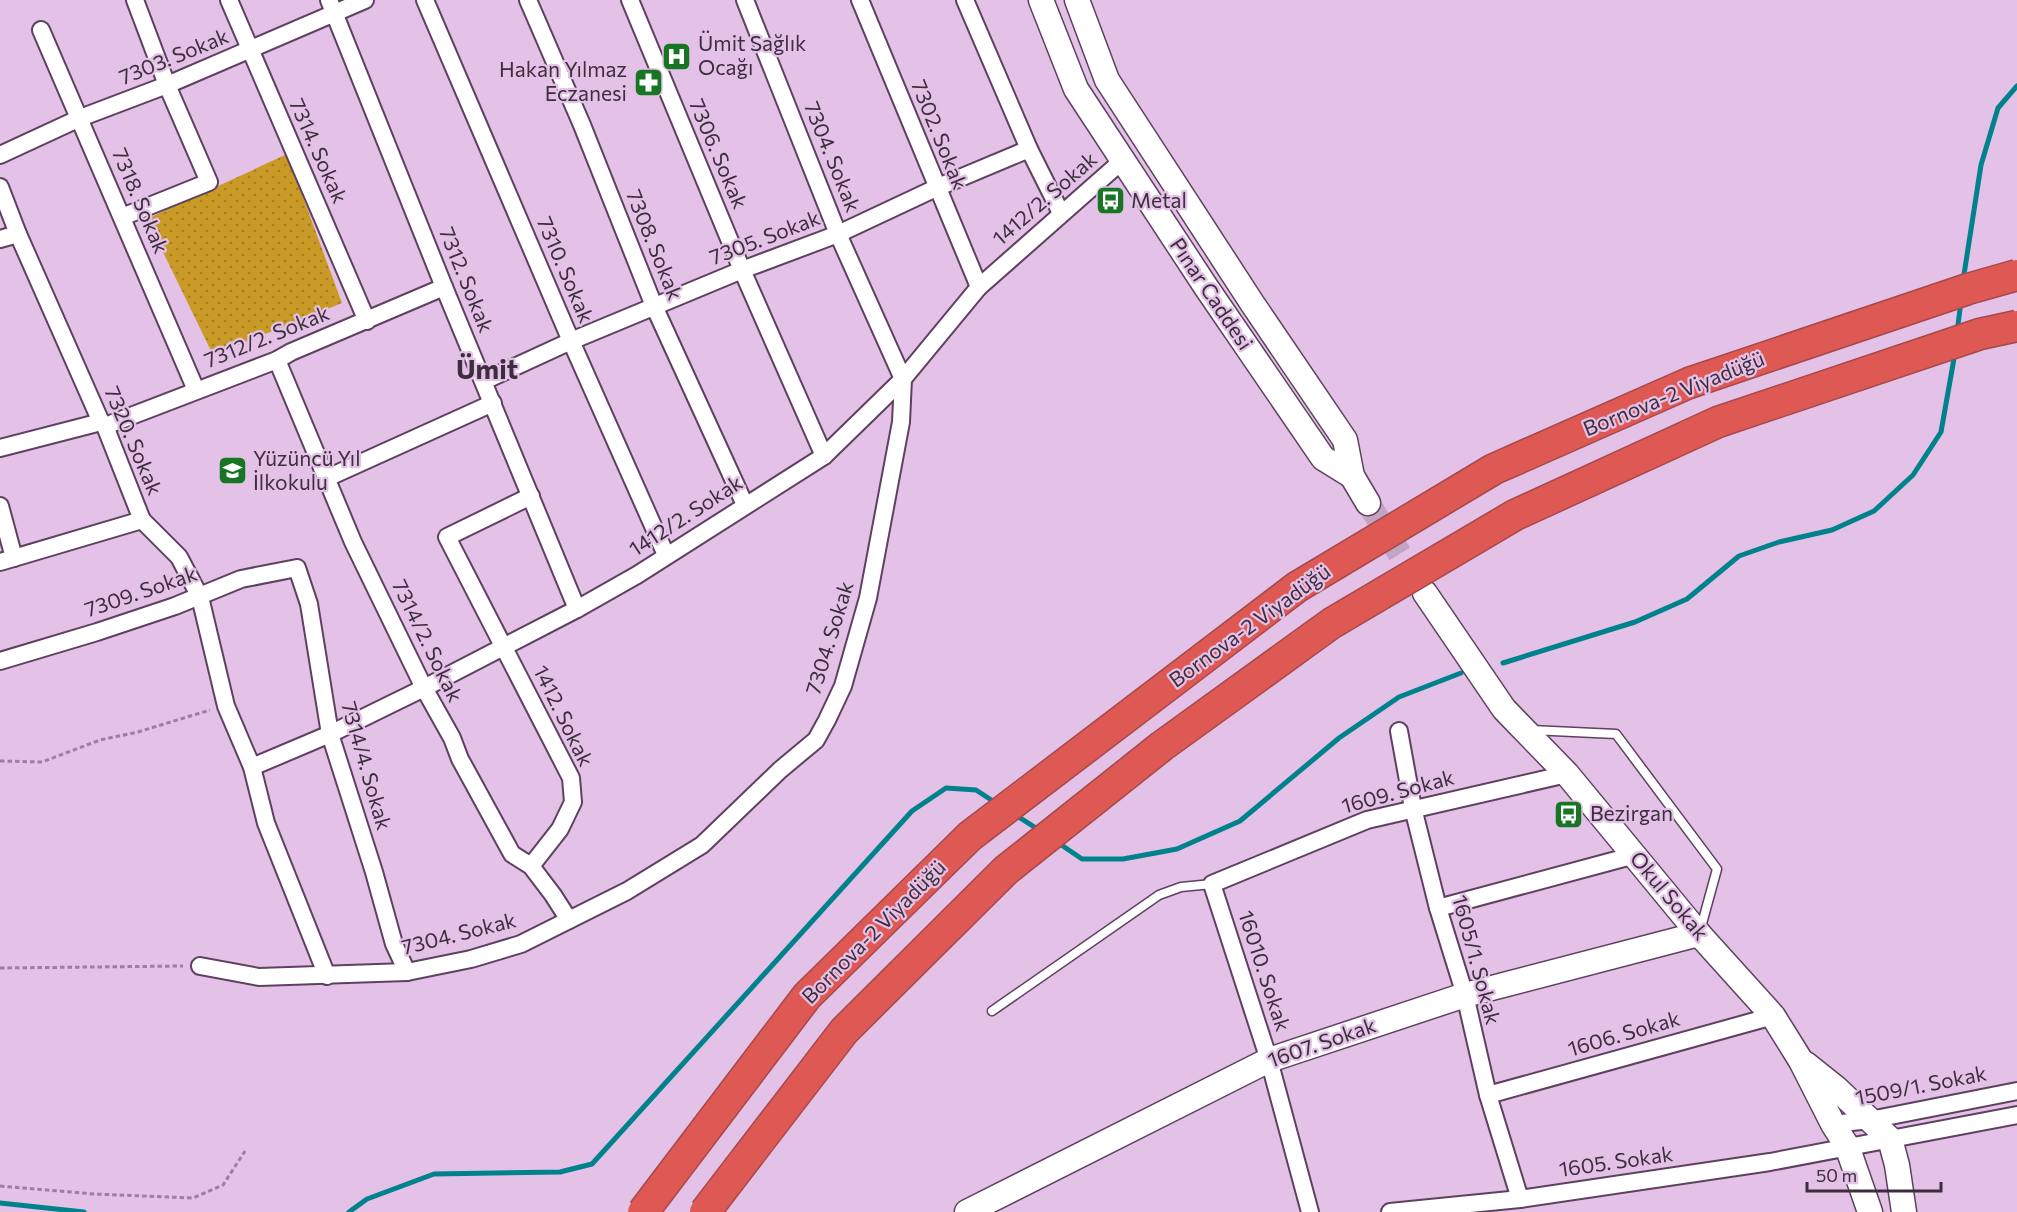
<svg xmlns="http://www.w3.org/2000/svg" width="2017" height="1212" viewBox="0 0 2017 1212" font-family="Commissioner,sans-serif">
	<style>
		.park { fill: url(#park-dots) }
		.lines { fill: none; stroke-linecap: round; stroke-linejoin: round }
		.stream { stroke: #00828c; stroke-width: 5 }
		.secondary-tunnel { stroke: #c2a4c4; stroke-width: 24; stroke-dasharray: 24 12; stroke-linecap: butt }
		.lane-casing { stroke: #5e4160; stroke-width: 11 }
		.street-casing { stroke: #5e4160; stroke-width: 20 }
		.secondary-casing { stroke: #5e4160; stroke-width: 27 }
		.path { stroke: #9a809b; stroke-width: 3; stroke-dasharray: 4.5 3; stroke-linecap: butt }
		.lane { stroke: #fff; stroke-width: 8 }
		.street { stroke: #fff; stroke-width: 16 }
		.secondary { stroke: #fff; stroke-width: 24 }
		.highway-bridge-casing { stroke: #a5494c; stroke-width: 33; stroke-linecap: butt }
		.highway-bridge { stroke: #de5854; stroke-width: 30 }
		.labels { text-anchor: middle; stroke-width: 4.5; stroke-linejoin: round; paint-order: stroke }
		.poi-label { font-size: 21px; fill: #3c2e3d; stroke: #e4c1e6; text-anchor: start }
		.street-label { font-size: 21px; fill: #3c2e3d; stroke: #e4c1e6 }
		.district-label { font-size: 27px; font-weight: bold; fill: #3c2e3d; stroke: #e4c1e6 }
	</style>
	<defs>
		<pattern id="park-dots" width="8" height="8" patternUnits="userSpaceOnUse" patternTransform="scale(1.5)"><rect width="8" height="8" fill="#c99b26"/><path d="M2 2h.1M6 6h.1" fill="none" stroke="#a47f22" stroke-width="1.8" stroke-linecap="round"/></pattern>
	</defs>
	<rect width="100%" height="100%" fill="#e4c1e6"/>
	<!-- park -->
	<polygon class="park" points="287,154 342,303 213,355 147,219"/>
	<g class="lines">
		<!-- stream -->
		<g class="stream">
			<polyline points="1963,281 1981,165 1998,108 2017,86"/>
			<polyline points="1957,332 1961,302"/>
			<polyline points="1503,663 1635,622 1687,599 1739,556 1779,542 1832,530 1874,511 1913,475 1941,432 1955,353"/>
			<polyline points="1014,814 1039,830"/>
			<polyline points="1057,842 1082,859 1123,859 1177,849 1240,821 1339,738 1399,697 1461,673"/>
			<polyline points="0,1203 84,1212"/>
			<polyline points="349,1212 367,1199 434,1174 560,1172 592,1164 912,811 946,788 976,790 996,803"/>
		</g>
		<!-- secondary-tunnel -->
		<polyline class="secondary-tunnel" points="1368,503 1423,591"/>
		<defs>
			<g id="lane">
				<polyline points="1531,730 1616,734 1717,869 1700,931"/>
				<polyline points="992,1011 1159,895 1181,887 1212,884"/>
			</g>
			<g id="street">
				<polyline points="229,0 367,321"/>
				<polyline points="329,0 444,287 577,609"/>
				<polyline points="425,0 571,341 666,555"/>
				<polyline points="528,0 582,125 654,306 745,505"/>
				<polyline points="630,0 742,270 824,456"/>
				<polyline points="860,0 979,287"/>
				<polyline points="965,0 1029,149"/>
				<polyline points="41,30 196,390"/>
				<polyline points="0,155 80,118 167,85 365,0"/>
				<polyline points="0,187 18,234 101,422 105,426 142,520 179,557 200,597 226,706 252,767 330,734 424,688 577,609 637,575 824,456 903,379 979,287 1123,160"/>
				<polyline points="122,217 209,182 167,85 135,0"/>
				<polyline points="0,239 18,234"/>
				<polyline points="277,360 353,542 424,688 452,738 460,759 512,854 531,866 553,895 569,920"/>
				<polyline points="484,381 571,341 742,270 838,234 936,188 1029,149 1061,213"/>
				<polyline points="105,426 277,360 291,352 444,287"/>
				<polyline points="0,448 101,422"/>
				<polyline points="327,478 493,403"/>
				<polyline points="531,496 447,537 571,778 573,802 560,829 531,866"/>
				<polyline points="0,506 14,558"/>
				<polyline points="0,562 142,520"/>
				<polyline points="0,661 97,632 175,606 241,579 297,568 309,604 330,734 374,872 394,944 407,972"/>
				<polyline points="1399,731 1413,808 1438,908 1465,995 1488,1095 1520,1199"/>
				<polyline points="252,767 266,823 327,976"/>
				<polyline points="1438,908 1635,855"/>
				<polyline points="200,966 259,977 407,972 471,959 521,944 627,891 702,845 780,770 816,740 827,720 843,686 868,598 901,422 903,379 838,234 745,0"/>
				<polyline points="1488,1095 1773,1016"/>
				<polyline points="1833,1124 1870,1120 2017,1091"/>
				<polyline points="1310,1212 1269,1060 1212,884 1367,820 1567,774"/>
				<polyline points="1390,1212 1520,1199 1770,1162 2017,1115"/>
			</g>
			<g id="secondary">
				<polyline points="1041,0 1076,89 1206,287 1323,458 1352,476"/>
				<polyline points="1077,0 1107,80 1252,303 1345,440 1352,476 1368,503"/>
				<polyline points="1425,593 1504,709 1567,774 1699,934 1773,1016 1801,1061 1833,1124 1847,1146 1870,1212"/>
				<polyline points="1806,1064 1836,1088 1890,1139 1897,1165 1904,1212"/>
				<polyline points="967,1212 1269,1060 1465,995 1699,934"/>
			</g>
		</defs>
		<!-- lane casing -->
		<use href="#lane" class="lane-casing"/>
		<!-- street casing -->
		<use href="#street" class="street-casing"/>
		<!-- secondary casing -->
		<use href="#secondary" class="secondary-casing"/>
		<!-- path -->
		<g class="path">
			<polyline points="0,761 42,762 100,740 138,732 210,710"/>
			<polyline points="0,968 183,966"/>
			<polyline points="0,1186 94,1194 193,1198 223,1185 245,1151"/>
		</g>
		<!-- lane -->
		<use href="#lane" class="lane"/>
		<!-- street -->
		<use href="#street" class="street"/>
		<!-- secondary -->
		<use href="#secondary" class="secondary"/>
		<defs>
			<g id="highway-bridge">
				<polyline points="643,1212 807,996 970,836 1297,587 1494,469 1689,383 1968,289 2017,275"/>
				<polyline points="705,1212 844,1031 1006,870 1162,746 1332,623 1515,515 1718,422 1980,334 2017,326"/>
			</g>
		</defs>
		<!-- highway-bridge casing -->
		<use href="#highway-bridge" class="highway-bridge-casing"/>
		<!-- highway-bridge -->
		<use href="#highway-bridge" class="highway-bridge"/>
	</g>
	<!-- icons -->
	<defs>
		<symbol id="hospital-square" viewBox="-11 -11 22 22"><rect x="-9" y="-9" width="18" height="18" rx="4" fill="#177524" stroke="#e4c1e6"/><path d="M-5-5h3v3.5h4V-5h3V5h-3V1.5h-4V5h-3Z" fill="#fff"/></symbol>
		<symbol id="pharmacy-square" viewBox="-11 -11 22 22"><rect x="-9" y="-9" width="18" height="18" rx="4" fill="#177524" stroke="#e4c1e6"/><path d="M-2-6h4v4h4v4h-4v4h-4v-4h-4v-4h4Z" fill="#fff"/></symbol>
		<symbol id="bus-square" viewBox="-11 -11 22 22"><rect x="-9" y="-9" width="18" height="18" rx="4" fill="#177524" stroke="#e4c1e6"/><path d="M-5-6H5V4H4V6H2V4H-2V6H-4V4H-5ZM-3.5-4V0h7V-4ZM-3.5 1.2v1.5H-2V1.2ZM2 1.2v1.5H3.5V1.2Z" fill="#fff"/></symbol>
		<symbol id="school-square" viewBox="-11 -11 22 22"><rect x="-9" y="-9" width="18" height="18" rx="4" fill="#177524" stroke="#e4c1e6"/><path d="M0-5L7-2L0 1L-7-2ZM-4 1L0 2.5L4 1V4Q0 6-4 4Z" fill="#fff"/></symbol>
	</defs>
	<g fill-rule="evenodd">
		<use href="#hospital-square" x="660" y="40" width="33" height="33"/>
		<use href="#pharmacy-square" x="632" y="66" width="33" height="33"/>
		<use href="#bus-square" x="1094" y="184" width="33" height="33"/>
		<use href="#school-square" x="216" y="454" width="33" height="33"/>
		<use href="#bus-square" x="1552" y="798" width="33" height="33"/>
	</g>
	<g class="labels">
		<!-- poi labels -->
		<g class="poi-label">
			<text x="698" y="51">Ümit Sağlık<tspan x="698" dy="24">Ocağı</tspan></text>
			<text x="627" y="77" text-anchor="end">Hakan Yılmaz<tspan x="627" dy="24">Eczanesi</tspan></text>
			<text x="1131" y="208">Metal</text>
			<text x="253" y="466">Yüzüncü Yıl<tspan x="253" dy="24">İlkokulu</tspan></text>
			<text x="1590" y="821">Bezirgan</text>
		</g>
		<!-- street labels -->
		<g class="street-label">
			<text transform="translate(174 57) rotate(-22)" y="7">7303. Sokak</text>
			<text transform="translate(939 135) rotate(68)" y="7">7302. Sokak</text>
			<text transform="translate(318 151) rotate(66)" y="7">7314. Sokak</text>
			<text transform="translate(718 154) rotate(67)" y="7">7306. Sokak</text>
			<text transform="translate(832 157) rotate(68)" y="7">7304. Sokak</text>
			<text transform="translate(1045 199) rotate(-41)" y="7">1412/2. Sokak</text>
			<text transform="translate(140 201) rotate(67)" y="7">7318. Sokak</text>
			<text transform="translate(765 238) rotate(-21)" y="7">7305. Sokak</text>
			<text transform="translate(654 245) rotate(68)" y="7">7308. Sokak</text>
			<text transform="translate(565 270) rotate(67)" y="7">7310. Sokak</text>
			<text transform="translate(466 280) rotate(68)" y="7">7312. Sokak</text>
			<text transform="translate(1211 294) rotate(56)" y="7">Pınar Caddesi</text>
			<text transform="translate(267 337) rotate(-22)" y="7">7312/2. Sokak</text>
			<text transform="translate(1674 394) rotate(-22)" y="7">Bornova-2 Viyadüğü</text>
			<text transform="translate(133 441) rotate(67)" y="7">7320. Sokak</text>
			<text transform="translate(686 516) rotate(-33)" y="7">1412/2. Sokak</text>
			<text transform="translate(141 592) rotate(-19)" y="7">7309. Sokak</text>
			<text transform="translate(1250 626) rotate(-36)" y="7">Bornova-2 Viyadüğü</text>
			<text transform="translate(830 638) rotate(-73)" y="7">7304. Sokak</text>
			<text transform="translate(427 641) rotate(64)" y="7">7314/2. Sokak</text>
			<text transform="translate(563 716) rotate(64)" y="7">1412. Sokak</text>
			<text transform="translate(366 766) rotate(74)" y="7">7314/4. Sokak</text>
			<text transform="translate(1398 792) rotate(-15)" y="7">1609. Sokak</text>
			<text transform="translate(1669 896) rotate(50)" y="7">Okul Sokak</text>
			<text transform="translate(874 932) rotate(-45)" y="7">Bornova-2 Viyadüğü</text>
			<text transform="translate(459 934) rotate(-14)" y="7">7304. Sokak</text>
			<text transform="translate(1476 960) rotate(75)" y="7">1605/1. Sokak</text>
			<text transform="translate(1264 971) rotate(72)" y="7">16010. Sokak</text>
			<text transform="translate(1624 1034) rotate(-16)" y="7">1606. Sokak</text>
			<text transform="translate(1322 1043) rotate(-19)" y="7">1607. Sokak</text>
			<text transform="translate(1921 1086) rotate(-11)" y="7">1509/1. Sokak</text>
			<text transform="translate(1616 1162) rotate(-8)" y="7">1605. Sokak</text>
		</g>
		<!-- district labels -->
		<g class="district-label">
			<text x="487" y="379">Ümit</text>
		</g>
	</g>
	<!-- scale -->
	<path d="M1807 1182v9h134v-9" fill="none" stroke="#3c2e3d" stroke-width="3"/>
	<text x="1816" y="1182" font-size="18" fill="#3c2e3d" stroke="#e4c1e6" stroke-width="4.5" paint-order="stroke">50 m</text>
</svg>
